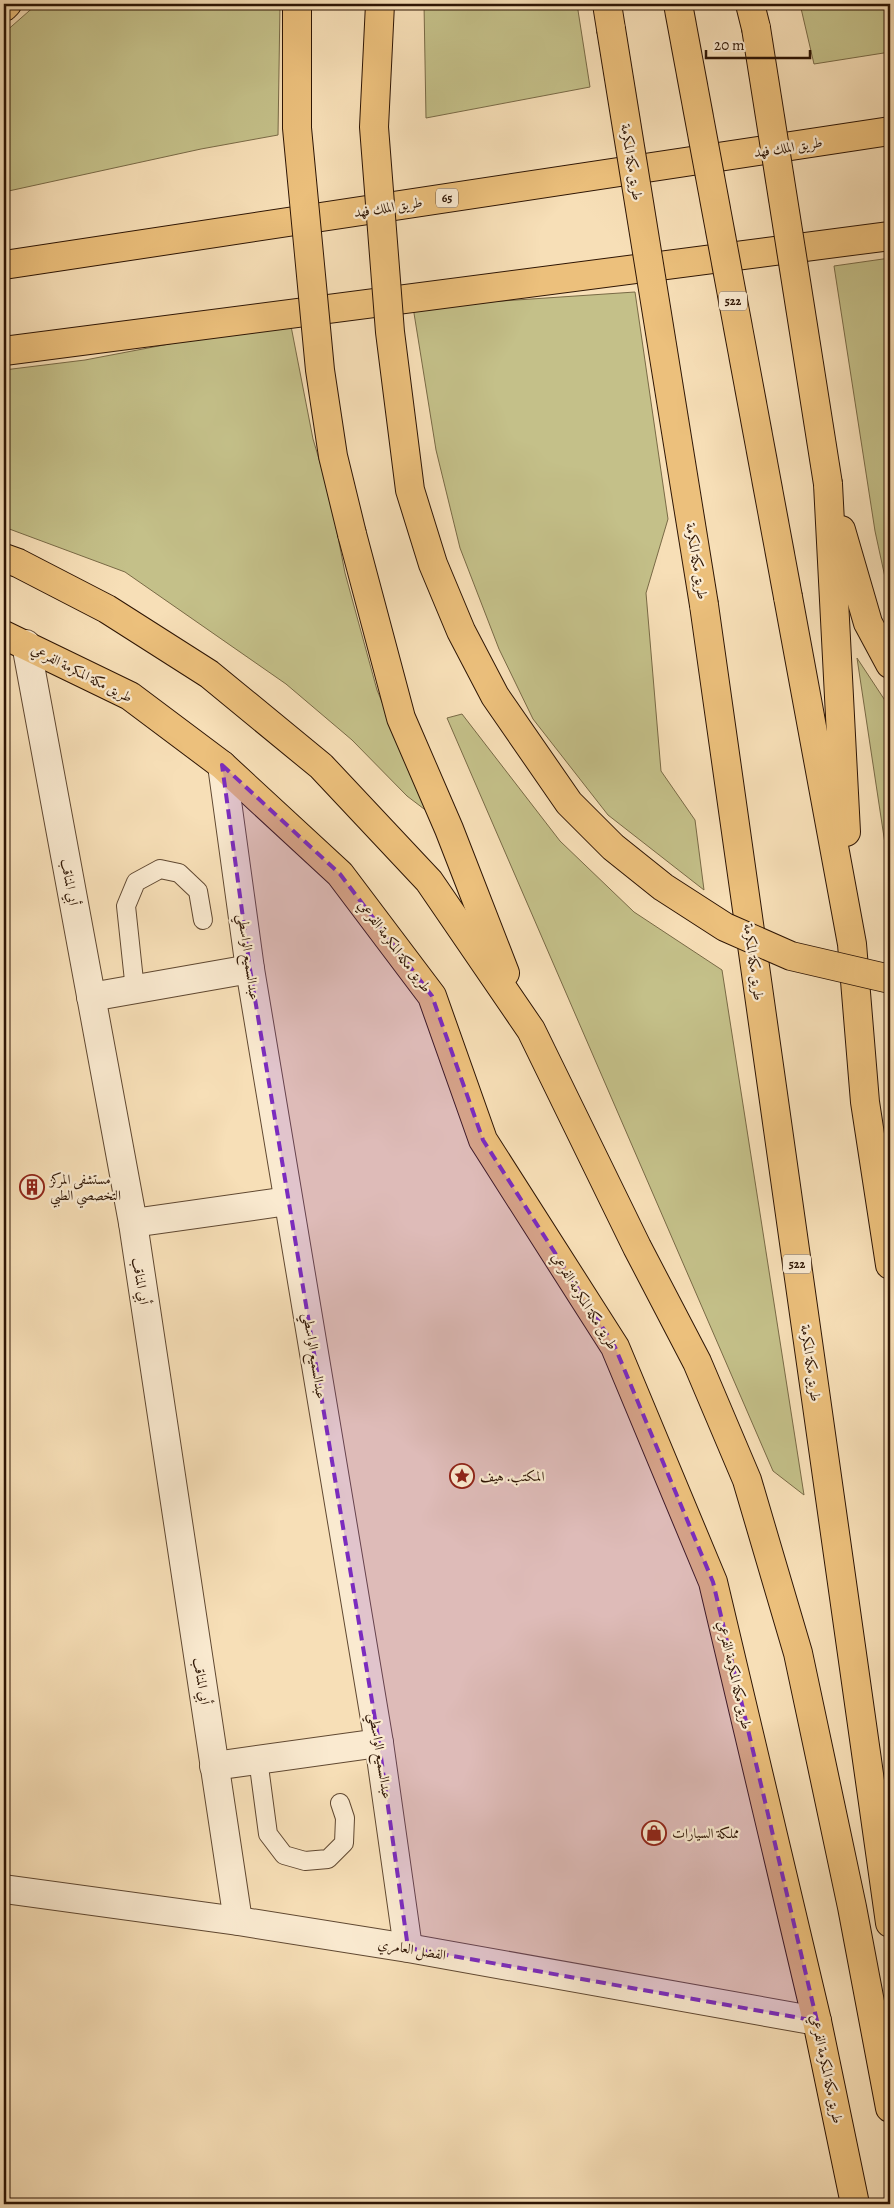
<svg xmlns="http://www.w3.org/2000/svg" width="894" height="2208" viewBox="0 0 894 2208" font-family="Alegreya,Amiri,serif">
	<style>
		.green { fill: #c4c089; stroke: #796a46 }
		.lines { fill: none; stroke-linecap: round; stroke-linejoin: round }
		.service-casing { stroke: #604831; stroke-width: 20 }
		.minor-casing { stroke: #604831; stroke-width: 30 }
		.primary-casing { stroke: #2e1504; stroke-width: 30 }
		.motorway-casing { stroke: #2e1504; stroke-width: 30 }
		.service { stroke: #faead0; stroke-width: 18 }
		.minor { stroke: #faead0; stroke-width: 28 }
		.primary { stroke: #ecc07c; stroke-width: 28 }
		.motorway { stroke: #ecc07c; stroke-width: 28 }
		.motorway-bridge-casing { stroke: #2e1504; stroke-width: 30; stroke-linecap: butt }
		.motorway-bridge { stroke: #ecc07c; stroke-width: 28 }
		.marked { fill: #7b2cbf; fill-opacity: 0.2; stroke: #7b2cbf; stroke-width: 4; stroke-dasharray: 10 6; stroke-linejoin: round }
		.labels { text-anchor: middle; stroke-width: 4.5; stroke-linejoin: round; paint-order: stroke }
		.shield { fill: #faead0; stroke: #6b5541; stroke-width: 1 }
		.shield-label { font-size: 12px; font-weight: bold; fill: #2e1504 }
		.street-label { font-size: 14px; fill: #2e1504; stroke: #faead0 }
		.poi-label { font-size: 14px; fill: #2e1504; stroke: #faead0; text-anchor: start }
	</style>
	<rect width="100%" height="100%" fill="#f7dfb7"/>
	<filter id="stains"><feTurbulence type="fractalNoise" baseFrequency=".004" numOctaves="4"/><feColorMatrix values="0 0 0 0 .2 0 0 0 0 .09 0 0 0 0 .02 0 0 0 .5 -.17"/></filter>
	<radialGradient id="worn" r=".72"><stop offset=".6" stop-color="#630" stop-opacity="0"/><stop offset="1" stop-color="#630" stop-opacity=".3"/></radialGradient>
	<!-- green -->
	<g class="green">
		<polygon points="37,4 280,4 278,135 201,149 4,192 4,33"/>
		<polygon points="424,4 577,4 590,87 426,118"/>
		<polygon points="800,4 890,4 890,52 814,64"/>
		<polygon points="890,258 890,593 886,582 875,531 834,266"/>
		<polygon points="635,292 668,519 646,593 661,771 695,820 704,890 608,815 533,719 499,649 460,548 436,450 413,307"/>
		<polygon points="290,321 313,439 330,496 345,573 377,690 428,812 407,796 352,740 286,684 125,572 4,527 4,370 85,360"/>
		<polygon points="857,658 890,708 890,877"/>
		<polygon points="462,714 560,841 634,912 722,970 804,1495 773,1471 447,718"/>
	</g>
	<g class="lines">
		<defs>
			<g id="service">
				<polyline points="135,990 126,906 136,882 160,869 179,873 198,891 203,920"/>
				<polyline points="258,1759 268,1834 284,1855 305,1861 328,1859 344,1843 345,1818 340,1803"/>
			</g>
			<g id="minor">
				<polyline points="26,644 133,1223 238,1921"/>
				<polyline points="222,765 250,969 379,1743 408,1948"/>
				<polyline points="91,997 250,969"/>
				<polyline points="133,1223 288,1201"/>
				<polyline points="214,1766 379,1743"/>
				<polyline points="4,1889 238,1921 408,1948 817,2021"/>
			</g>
			<polyline id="primary" points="4,635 130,696 222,765 340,874 432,996 483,1140 615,1347 713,1582 817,2021 855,2204"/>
			<g id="motorway">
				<polyline points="607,4 611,29"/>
				<polyline points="750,4 756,28"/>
				<polyline points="4,7 7,4"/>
				<polyline points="4,265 890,131"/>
				<polyline points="4,351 890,236"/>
				<polyline points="828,484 846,832"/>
				<polyline points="841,530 868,623 890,664"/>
				<polyline points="352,534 401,718 449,829 505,973"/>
				<polyline points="4,558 18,563 107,609 209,674 321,766 429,881 531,1030 637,1247 697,1362 747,1480 798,1653 852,1907 890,2108"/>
				<polyline points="788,597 852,944 865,1102 890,1265"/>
				<polyline points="704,605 890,1923"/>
			</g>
		</defs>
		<!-- service casing -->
		<use href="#service" class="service-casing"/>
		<!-- minor casing -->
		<use href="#minor" class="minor-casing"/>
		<!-- primary casing -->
		<use href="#primary" class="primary-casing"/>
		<!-- motorway casing -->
		<use href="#motorway" class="motorway-casing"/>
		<!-- service -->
		<use href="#service" class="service"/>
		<!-- minor -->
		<use href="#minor" class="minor"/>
		<!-- primary -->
		<use href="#primary" class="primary"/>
		<!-- motorway -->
		<use href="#motorway" class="motorway"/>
		<defs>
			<g id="motorway-bridge">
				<polyline points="297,4 297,128 320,370 333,456 352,534"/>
				<polyline points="380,4 374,127 390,332 410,490 433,564 461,631 495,696 569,803 613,847 663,887 725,927 791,956 890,979"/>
				<polyline points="678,4 788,597"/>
				<polyline points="756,28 828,484"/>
				<polyline points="611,29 704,605"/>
			</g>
		</defs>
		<!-- motorway-bridge casing -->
		<use href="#motorway-bridge" class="motorway-bridge-casing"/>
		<!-- motorway-bridge -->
		<use href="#motorway-bridge" class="motorway-bridge"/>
	</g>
	<!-- marked area -->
	<path class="marked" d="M222 765 340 874 432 996 483 1140 615 1347 713 1582 817 2021 408 1948 379 1743 250 969Z"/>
	<!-- icons -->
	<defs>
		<symbol id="building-ring" viewBox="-11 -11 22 22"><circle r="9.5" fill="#faead0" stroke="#8f2418" stroke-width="1.5"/><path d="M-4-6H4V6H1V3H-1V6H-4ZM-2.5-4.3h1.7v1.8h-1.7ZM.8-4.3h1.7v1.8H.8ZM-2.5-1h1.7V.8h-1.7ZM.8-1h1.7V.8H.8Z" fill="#8f2418"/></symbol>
		<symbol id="sight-ring" viewBox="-11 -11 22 22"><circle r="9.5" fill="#faead0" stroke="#8f2418" stroke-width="1.5"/><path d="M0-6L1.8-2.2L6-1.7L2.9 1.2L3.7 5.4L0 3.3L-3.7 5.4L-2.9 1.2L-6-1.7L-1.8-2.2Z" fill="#8f2418"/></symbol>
		<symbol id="shop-ring" viewBox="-11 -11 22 22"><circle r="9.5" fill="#faead0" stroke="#8f2418" stroke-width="1.5"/><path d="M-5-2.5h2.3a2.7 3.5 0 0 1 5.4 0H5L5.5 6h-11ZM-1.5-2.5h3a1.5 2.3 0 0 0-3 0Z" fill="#8f2418"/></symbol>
	</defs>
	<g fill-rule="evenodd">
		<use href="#building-ring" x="18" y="1173" width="28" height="28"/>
		<use href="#sight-ring" x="448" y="1462" width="28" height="28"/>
		<use href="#shop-ring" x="640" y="1819" width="28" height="28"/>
	</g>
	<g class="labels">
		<!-- shield labels -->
		<g class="shield">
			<rect x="436" y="188.5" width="22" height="19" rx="4"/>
			<rect x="719" y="291.5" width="28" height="19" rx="4"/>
			<rect x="783" y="1254.5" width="28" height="19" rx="4"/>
		</g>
		<g class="shield-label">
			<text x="447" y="202">65</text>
			<text x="733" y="305">522</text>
			<text x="797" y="1268">522</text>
		</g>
		<!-- street labels -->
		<g class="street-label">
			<text transform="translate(788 147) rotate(-9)" y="5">طريق الملك فهد</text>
			<text transform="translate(632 162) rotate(81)" y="5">طريق مكة المكرمة</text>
			<text transform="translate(388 207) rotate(-9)" y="5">طريق الملك فهد</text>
			<text transform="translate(697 561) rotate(81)" y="5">طريق مكة المكرمة</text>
			<text transform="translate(82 673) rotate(27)" y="5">طريق مكة المكرمة الفرعي</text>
			<text transform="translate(70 882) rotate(80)" y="5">أبي المناقب</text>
			<text transform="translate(395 946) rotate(53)" y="5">طريق مكة المكرمة الفرعي</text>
			<text transform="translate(249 957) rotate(82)" y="5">عبدالسميع الواسطي</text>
			<text transform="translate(754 962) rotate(82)" y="5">طريق مكة المكرمة</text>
			<text transform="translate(141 1281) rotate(81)" y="5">أبي المناقب</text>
			<text transform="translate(585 1301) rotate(58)" y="5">طريق مكة المكرمة الفرعي</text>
			<text transform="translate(315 1356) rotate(81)" y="5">عبدالسميع الواسطي</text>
			<text transform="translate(811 1363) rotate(82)" y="5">طريق مكة المكرمة</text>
			<text transform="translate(735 1675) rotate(77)" y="5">طريق مكة المكرمة الفرعي</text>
			<text transform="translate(202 1681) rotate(81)" y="5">أبي المناقب</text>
			<text transform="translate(381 1756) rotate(81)" y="5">عبدالسميع الواسطي</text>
			<text transform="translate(412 1949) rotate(10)" y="5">الفضل العامري</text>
			<text transform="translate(827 2069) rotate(78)" y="5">طريق مكة المكرمة الفرعي</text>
		</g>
		<!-- poi labels -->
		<g class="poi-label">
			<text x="50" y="1184">مستشفى المركز<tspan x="50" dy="16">التخصصي الطبي</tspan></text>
			<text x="480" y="1481">المكتب. هيف</text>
			<text x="672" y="1838">مملكة السيارات</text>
		</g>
	</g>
	<!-- margin -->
	<rect width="894" height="2208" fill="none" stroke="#f7dfb7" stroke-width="20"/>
	<rect x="5" y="5" width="884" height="2198" fill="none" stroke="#2e1504" stroke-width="2.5"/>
	<rect x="10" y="10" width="874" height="2188" fill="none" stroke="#2e1504"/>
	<!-- scale -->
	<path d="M706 50v8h104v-8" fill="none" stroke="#2e1504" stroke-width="2.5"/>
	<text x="714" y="50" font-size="15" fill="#2e1504" stroke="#faead0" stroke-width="4" paint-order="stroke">20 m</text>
	<rect width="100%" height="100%" filter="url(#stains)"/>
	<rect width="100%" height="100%" fill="url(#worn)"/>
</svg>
